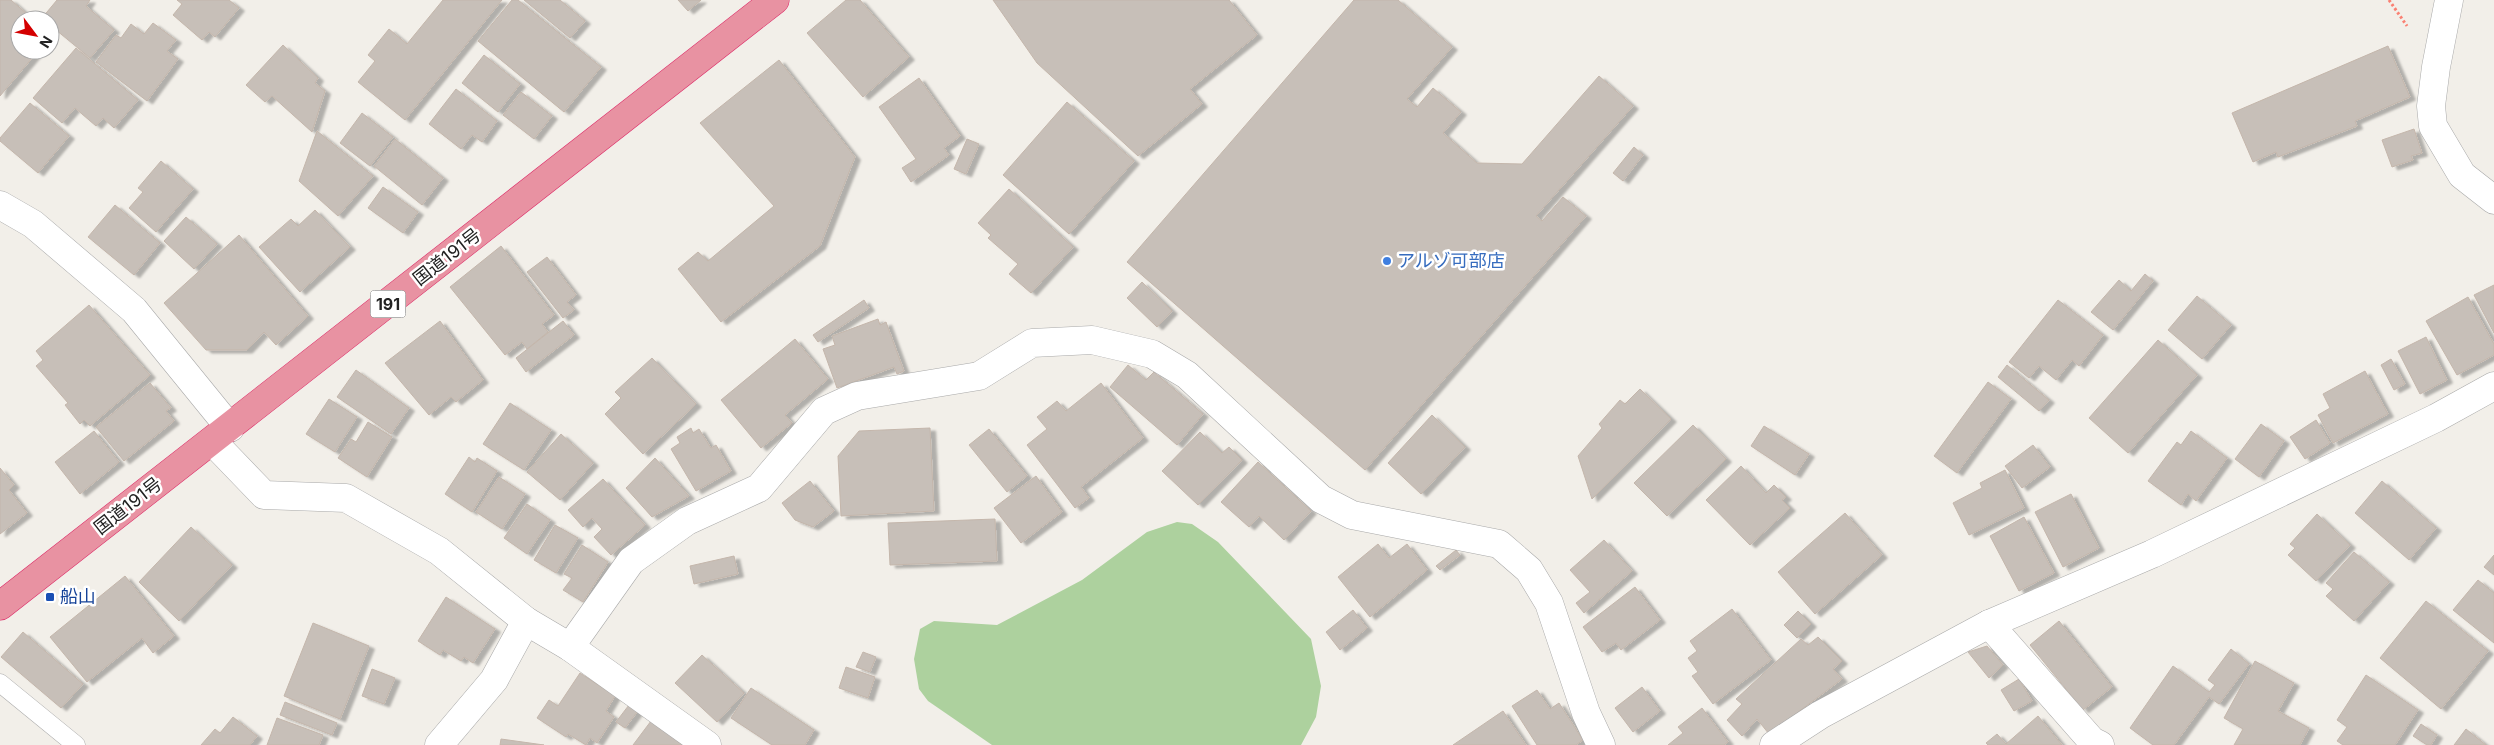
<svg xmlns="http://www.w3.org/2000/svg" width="2494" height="745" viewBox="0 0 2494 745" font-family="Inter,'Noto Sans JP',sans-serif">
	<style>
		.forest { fill: #add19e }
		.building { fill: #c7bfb8; stroke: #c4b6ab; filter: url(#shadow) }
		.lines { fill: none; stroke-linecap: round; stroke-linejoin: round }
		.lane-casing { stroke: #a9a9a9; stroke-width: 19 }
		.street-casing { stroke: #a9a9a9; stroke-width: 29 }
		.highway-casing { stroke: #dc2a67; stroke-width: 29 }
		.path { stroke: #fa8072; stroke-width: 3; stroke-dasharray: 2.5 2.5; stroke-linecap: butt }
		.lane { stroke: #fff; stroke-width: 18 }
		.street { stroke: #fff; stroke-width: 28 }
		.highway { stroke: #e892a2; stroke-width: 28 }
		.shop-dot { fill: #3f7fe0; stroke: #fff; stroke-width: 2 }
		.transit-dot { fill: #1a4fb4; stroke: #fff; stroke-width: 2 }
		.labels { text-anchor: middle; stroke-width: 5; stroke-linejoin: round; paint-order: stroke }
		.shield { fill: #fff; stroke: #646464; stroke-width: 1 }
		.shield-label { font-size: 16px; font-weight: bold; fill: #222 }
		.street-label { font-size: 18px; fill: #222; stroke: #fff }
		.shop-label { font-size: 18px; fill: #366cbe; stroke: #fff; text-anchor: start }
		.transit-label { font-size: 18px; fill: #164399; stroke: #fff; text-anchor: start }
	</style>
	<defs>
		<filter id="shadow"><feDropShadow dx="5.5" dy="3" stdDeviation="1" flood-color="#0004"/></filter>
	</defs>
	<rect width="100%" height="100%" fill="#f2efe9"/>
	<!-- forest -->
	<polygon class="forest" points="1177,522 1192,524 1218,542 1311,639 1321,686 1316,717 1301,745 992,745 928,701 919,689 914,659 920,629 934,621 997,625 1082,580 1147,532"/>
	<!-- building -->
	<g class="building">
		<polygon points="0,0 11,0 34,20 20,20 20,50 39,50 0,96"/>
		<polygon points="57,0 90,0 86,6 114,30 90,58 50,25 50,20 42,18"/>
		<polygon points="177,0 229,0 239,8 215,37 209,32 202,40 173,15 182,4"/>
		<polygon points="443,0 502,0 405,120 358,82 375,61 368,55 389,29 407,44"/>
		<polygon points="512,0 518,0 601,67 564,112 478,41"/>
		<polygon points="524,0 560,0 585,21 570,38"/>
		<polygon points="678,0 701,0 688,11"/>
		<polygon points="846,0 860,0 909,57 863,97 807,33"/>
		<polygon points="993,0 1229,0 1257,35 1190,89 1202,104 1138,156 1037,63"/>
		<polygon points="1354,0 1398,0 1452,47 1407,99 1417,107 1433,88 1461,112 1443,133 1477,163 1522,164 1599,76 1633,106 1536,216 1542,221 1563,197 1586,216 1365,470 1127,262"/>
		<polygon points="153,23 176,40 167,51 178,59 147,101 96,62 116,35 121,38 131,24 144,34"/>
		<polygon points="283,45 318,78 315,83 325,91 312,132 272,96 265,102 246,85"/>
		<polygon points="2388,46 2410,97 2355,121 2357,126 2278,157 2276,152 2253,162 2232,113"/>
		<polygon points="76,48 138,100 114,128 103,118 96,126 75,108 62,123 33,98"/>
		<polygon points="484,55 520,84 498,112 462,83"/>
		<polygon points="779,60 855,157 820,246 721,322 678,269 698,252 708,261 774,206 700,123"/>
		<polygon points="919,78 960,136 944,148 949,155 911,182 902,168 916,159 879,107"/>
		<polygon points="456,89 497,121 482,142 472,135 461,149 429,124"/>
		<polygon points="521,92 552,116 534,139 503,115"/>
		<polygon points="1067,102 1134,161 1069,234 1003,175"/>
		<polygon points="30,103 69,136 38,173 0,141 0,138"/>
		<polygon points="362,113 393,137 370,166 340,143"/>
		<polygon points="2414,129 2422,153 2411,156 2413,160 2392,167 2382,140"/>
		<polygon points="317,131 373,176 338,216 299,181"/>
		<polygon points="395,139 443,178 422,205 374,166"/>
		<polygon points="967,139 979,144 966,174 954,169"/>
		<polygon points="1634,147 1643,155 1623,181 1613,173"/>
		<polygon points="161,161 193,189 156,232 129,208 143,192 138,188"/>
		<polygon points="383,187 418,212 403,233 368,208"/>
		<polygon points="1009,189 1073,247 1031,293 1009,274 1018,264 988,238 991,235 978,223"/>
		<polygon points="115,205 160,243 134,275 88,237"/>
		<polygon points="315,210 350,247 300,292 259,247 291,219 298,226"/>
		<polygon points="186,217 217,244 194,269 164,241"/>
		<polygon points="239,235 308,316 276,345 264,332 247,350 206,350 164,303"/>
		<polygon points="501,246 554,315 542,324 548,332 527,349 522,342 505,355 450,287"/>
		<polygon points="547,257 576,295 567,302 574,310 563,318 527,272"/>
		<polygon points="2145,274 2153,281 2113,330 2091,312 2119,280 2131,291"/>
		<polygon points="1142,282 1172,311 1157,327 1127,298"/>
		<polygon points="2494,285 2494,333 2474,295"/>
		<polygon points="2197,296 2231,325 2202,359 2168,330"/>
		<polygon points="2468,297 2494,344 2494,355 2457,375 2426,321"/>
		<polygon points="864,300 869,308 818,342 813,335"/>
		<polygon points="2058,300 2103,335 2079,366 2072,360 2056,380 2039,366 2029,378 2009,362"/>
		<polygon points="89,305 150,375 90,426 84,420 80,424 65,405 68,403 36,366 43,360 36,351"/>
		<polygon points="878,319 880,325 886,322 904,371 897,374 894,367 837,388 823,349 835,345 832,336"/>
		<polygon points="440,321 483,380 456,402 451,397 429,415 385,363"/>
		<polygon points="563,321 574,335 526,372 516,358"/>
		<polygon points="2426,337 2447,380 2420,394 2398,351"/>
		<polygon points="795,339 828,379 785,415 792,423 761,448 721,400"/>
		<polygon points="2158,340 2197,375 2128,453 2089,418"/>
		<polygon points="652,358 696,404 643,454 605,414 621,398 615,392"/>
		<polygon points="2391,359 2405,384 2394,390 2381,365"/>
		<polygon points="1128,365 1146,380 1154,372 1203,414 1177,445 1110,387"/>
		<polygon points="2007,365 2049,400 2039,411 1998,377"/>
		<polygon points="356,370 409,408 391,434 337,397"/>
		<polygon points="2365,371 2388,414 2333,443 2318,415 2330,408 2323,394"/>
		<polygon points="1988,382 2011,399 1957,473 1934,456"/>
		<polygon points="150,383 171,408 166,411 174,421 124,461 96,427"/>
		<polygon points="1101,383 1143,438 1081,487 1089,498 1075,508 1027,445 1047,429 1037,417 1057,401 1066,411"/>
		<polygon points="1640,389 1671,419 1592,499 1578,456 1602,428 1599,424 1620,400 1625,404"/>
		<polygon points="329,399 357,417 335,452 306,434"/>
		<polygon points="510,403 551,430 524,470 483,444"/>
		<polygon points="1432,415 1465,447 1421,494 1388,463"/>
		<polygon points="2316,420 2330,443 2305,459 2290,437"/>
		<polygon points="368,422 392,437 367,477 338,458 351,439 356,442"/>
		<polygon points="2261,424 2284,441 2259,477 2235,459"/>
		<polygon points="1693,425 1726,459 1667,516 1634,483"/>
		<polygon points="1764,426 1809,454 1795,475 1751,446"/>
		<polygon points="691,428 693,433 699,429 711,448 716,445 731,471 696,491 671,449 680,443 677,437"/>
		<polygon points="930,428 934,511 841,516 838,456 859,431"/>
		<polygon points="989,429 1027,476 1007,492 969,445"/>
		<polygon points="94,431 119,462 80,494 55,462"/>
		<polygon points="2191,431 2227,458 2196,501 2188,494 2181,505 2148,481 2177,442 2181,445"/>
		<polygon points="1200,432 1222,453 1229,447 1242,460 1198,505 1162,471"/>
		<polygon points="561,434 593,463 560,500 527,472"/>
		<polygon points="2033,445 2050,467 2022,488 2005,466"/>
		<polygon points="469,457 475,462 477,458 497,471 472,512 445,494"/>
		<polygon points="655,458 689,496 652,517 626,488"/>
		<polygon points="1258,462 1311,511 1284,540 1259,516 1249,527 1221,502"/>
		<polygon points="1741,466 1766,493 1774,485 1786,497 1782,500 1790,508 1750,545 1706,500"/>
		<polygon points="0,468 14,485 9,490 27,513 0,534"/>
		<polygon points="2005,470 2024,508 1969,535 1953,503 1982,488 1980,483"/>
		<polygon points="1036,476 1062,512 1021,543 994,508"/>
		<polygon points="499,477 525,494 502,529 476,512"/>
		<polygon points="603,479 645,525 611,555 594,537 602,529 592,518 583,527 568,510"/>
		<polygon points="810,481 834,511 813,527 795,520 782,503"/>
		<polygon points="2382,481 2436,528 2409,560 2355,513"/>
		<polygon points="2071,494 2099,548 2063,567 2035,512"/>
		<polygon points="527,504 550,520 527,554 504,538"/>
		<polygon points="1845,513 1882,555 1815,614 1778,572"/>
		<polygon points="2317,514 2350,545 2316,581 2288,555 2295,548 2290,544"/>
		<polygon points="2024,517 2054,573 2019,591 1990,536"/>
		<polygon points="995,519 997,561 890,565 888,523"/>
		<polygon points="555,525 578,538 556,573 534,560"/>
		<polygon points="191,527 232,565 179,621 139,582"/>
		<polygon points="1604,540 1632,571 1584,613 1576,603 1590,592 1570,570"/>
		<polygon points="1378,544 1389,558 1407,544 1427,570 1370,617 1338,577"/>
		<polygon points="582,545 608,562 583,602 563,590 572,578 564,574"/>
		<polygon points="1456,550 1460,555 1440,570 1436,566"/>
		<polygon points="2354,552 2389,582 2354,621 2326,596 2333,589 2326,583"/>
		<polygon points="2494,555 2494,575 2484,567"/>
		<polygon points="734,556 738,574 694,584 690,566"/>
		<polygon points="125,576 174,636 153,653 142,638 87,682 50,637"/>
		<polygon points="2478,580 2494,593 2494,643 2453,610"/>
		<polygon points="1635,587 1660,620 1621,650 1616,643 1602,652 1583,627"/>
		<polygon points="446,597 495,629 473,663 464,657 461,661 443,650 440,655 418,641"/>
		<polygon points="2426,601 2488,651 2441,709 2380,658"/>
		<polygon points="1732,609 1771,660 1713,704 1692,676 1698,672 1688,658 1697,651 1690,641"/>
		<polygon points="1353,610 1367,628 1340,650 1326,632"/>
		<polygon points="1798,611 1811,624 1797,638 1784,625"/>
		<polygon points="2059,621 2112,687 2083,710 2030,645"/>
		<polygon points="313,623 369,646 340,719 284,696"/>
		<polygon points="23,632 83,684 61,708 1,657"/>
		<polygon points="1818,637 1842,661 1833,669 1842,679 1769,734 1757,719 1742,736 1727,720 1742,704 1736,699 1801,639 1808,645"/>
		<polygon points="1987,646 2003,665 1989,678 1968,652"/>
		<polygon points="2231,649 2249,664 2219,704 2209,697 2174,745 2153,745 2130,728 2173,666 2209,692 2215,685 2208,680"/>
		<polygon points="863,652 876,657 870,672 856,667"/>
		<polygon points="702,655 744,693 717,722 675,683"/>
		<polygon points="2255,661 2294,683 2278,711 2309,728 2300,745 2234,745 2243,729 2224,718"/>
		<polygon points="846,667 875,677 868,698 839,688"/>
		<polygon points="372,669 395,678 384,704 362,696"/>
		<polygon points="580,673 615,696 606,711 614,717 597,743 590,738 586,745 568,734 566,737 537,718 549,700 558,706"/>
		<polygon points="2366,675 2418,710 2395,745 2343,745 2337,741 2347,727 2337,720"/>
		<polygon points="2019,679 2032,701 2014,711 2001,690"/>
		<polygon points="1642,687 1660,711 1633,732 1615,708"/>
		<polygon points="751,688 814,730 805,745 772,745 731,718"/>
		<polygon points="1537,690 1550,709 1559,703 1583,740 1576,745 1537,745 1512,706"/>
		<polygon points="632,701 641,707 625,728 616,722"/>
		<polygon points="285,702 337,723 332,735 280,715"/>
		<polygon points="1702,708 1728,742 1724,745 1668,745 1683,733 1678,727"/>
		<polygon points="1503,711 1526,745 1453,745"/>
		<polygon points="2038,716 2062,745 1988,745 1986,743 1997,734 2006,744"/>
		<polygon points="233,717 257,736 250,745 201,745 215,729 220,733"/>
		<polygon points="277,718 323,735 319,745 267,745"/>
		<polygon points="651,721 683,745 633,745"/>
		<polygon points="2421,724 2437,735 2431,745 2427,745 2413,736"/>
		<polygon points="2466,729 2486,745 2454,745"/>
		<polygon points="501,739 544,745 500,745"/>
	</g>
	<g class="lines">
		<defs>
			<polyline id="lane" points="0,683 76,745"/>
			<g id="street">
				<polyline points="2449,0 2436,67 2431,106 2433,126 2462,175 2494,200"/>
				<polyline points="0,205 33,224 134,310 230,428"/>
				<polyline points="212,441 264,495 346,498 439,551 526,621 570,647 707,745"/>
				<polyline points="1989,624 2092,741 2100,745"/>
				<polyline points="570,647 631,561 687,521 759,488 824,411 857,396 979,376 1032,343 1092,340 1152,354 1187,375 1321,499 1352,515 1499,544 1529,570 1549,603 1586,713 1601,745"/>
				<polyline points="439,745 494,680 526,621"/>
				<polyline points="1774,745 1820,715 1989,624 2152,554 2436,418 2494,386"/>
			</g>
			<polyline id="highway" points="0,606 775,0"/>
		</defs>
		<!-- lane casing -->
		<use href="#lane" class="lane-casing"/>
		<!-- street casing -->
		<use href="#street" class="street-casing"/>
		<!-- highway casing -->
		<use href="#highway" class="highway-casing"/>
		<!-- path -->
		<polyline class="path" points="2389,0 2407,26"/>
		<!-- lane -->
		<use href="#lane" class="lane"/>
		<!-- street -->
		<use href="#street" class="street"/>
		<!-- highway -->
		<use href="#highway" class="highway"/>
	</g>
	<!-- markers -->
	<circle class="shop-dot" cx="1387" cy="261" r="5"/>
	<rect class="transit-dot" x="45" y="592" width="10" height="10" rx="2.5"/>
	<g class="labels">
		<!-- shield labels -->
		<rect class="shield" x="370.5" y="290.5" width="35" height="27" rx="4"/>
		<g class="shield-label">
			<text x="388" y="310">191</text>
		</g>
		<!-- street labels -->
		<g class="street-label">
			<text transform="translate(447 257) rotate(-38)" y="6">国道191号</text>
			<text transform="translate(128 506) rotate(-38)" y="6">国道191号</text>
		</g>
		<!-- shop labels -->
		<g class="shop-label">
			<text x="1397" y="267">アルゾ可部店</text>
		</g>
		<!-- transit labels -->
		<g class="transit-label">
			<text x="60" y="603">船山</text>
		</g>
	</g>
	<!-- north arrow -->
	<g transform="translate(35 35) rotate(122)"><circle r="24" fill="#ffffff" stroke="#a7a7a7"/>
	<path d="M0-4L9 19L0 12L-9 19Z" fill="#d40000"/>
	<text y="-8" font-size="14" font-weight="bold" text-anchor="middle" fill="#222222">N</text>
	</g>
</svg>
